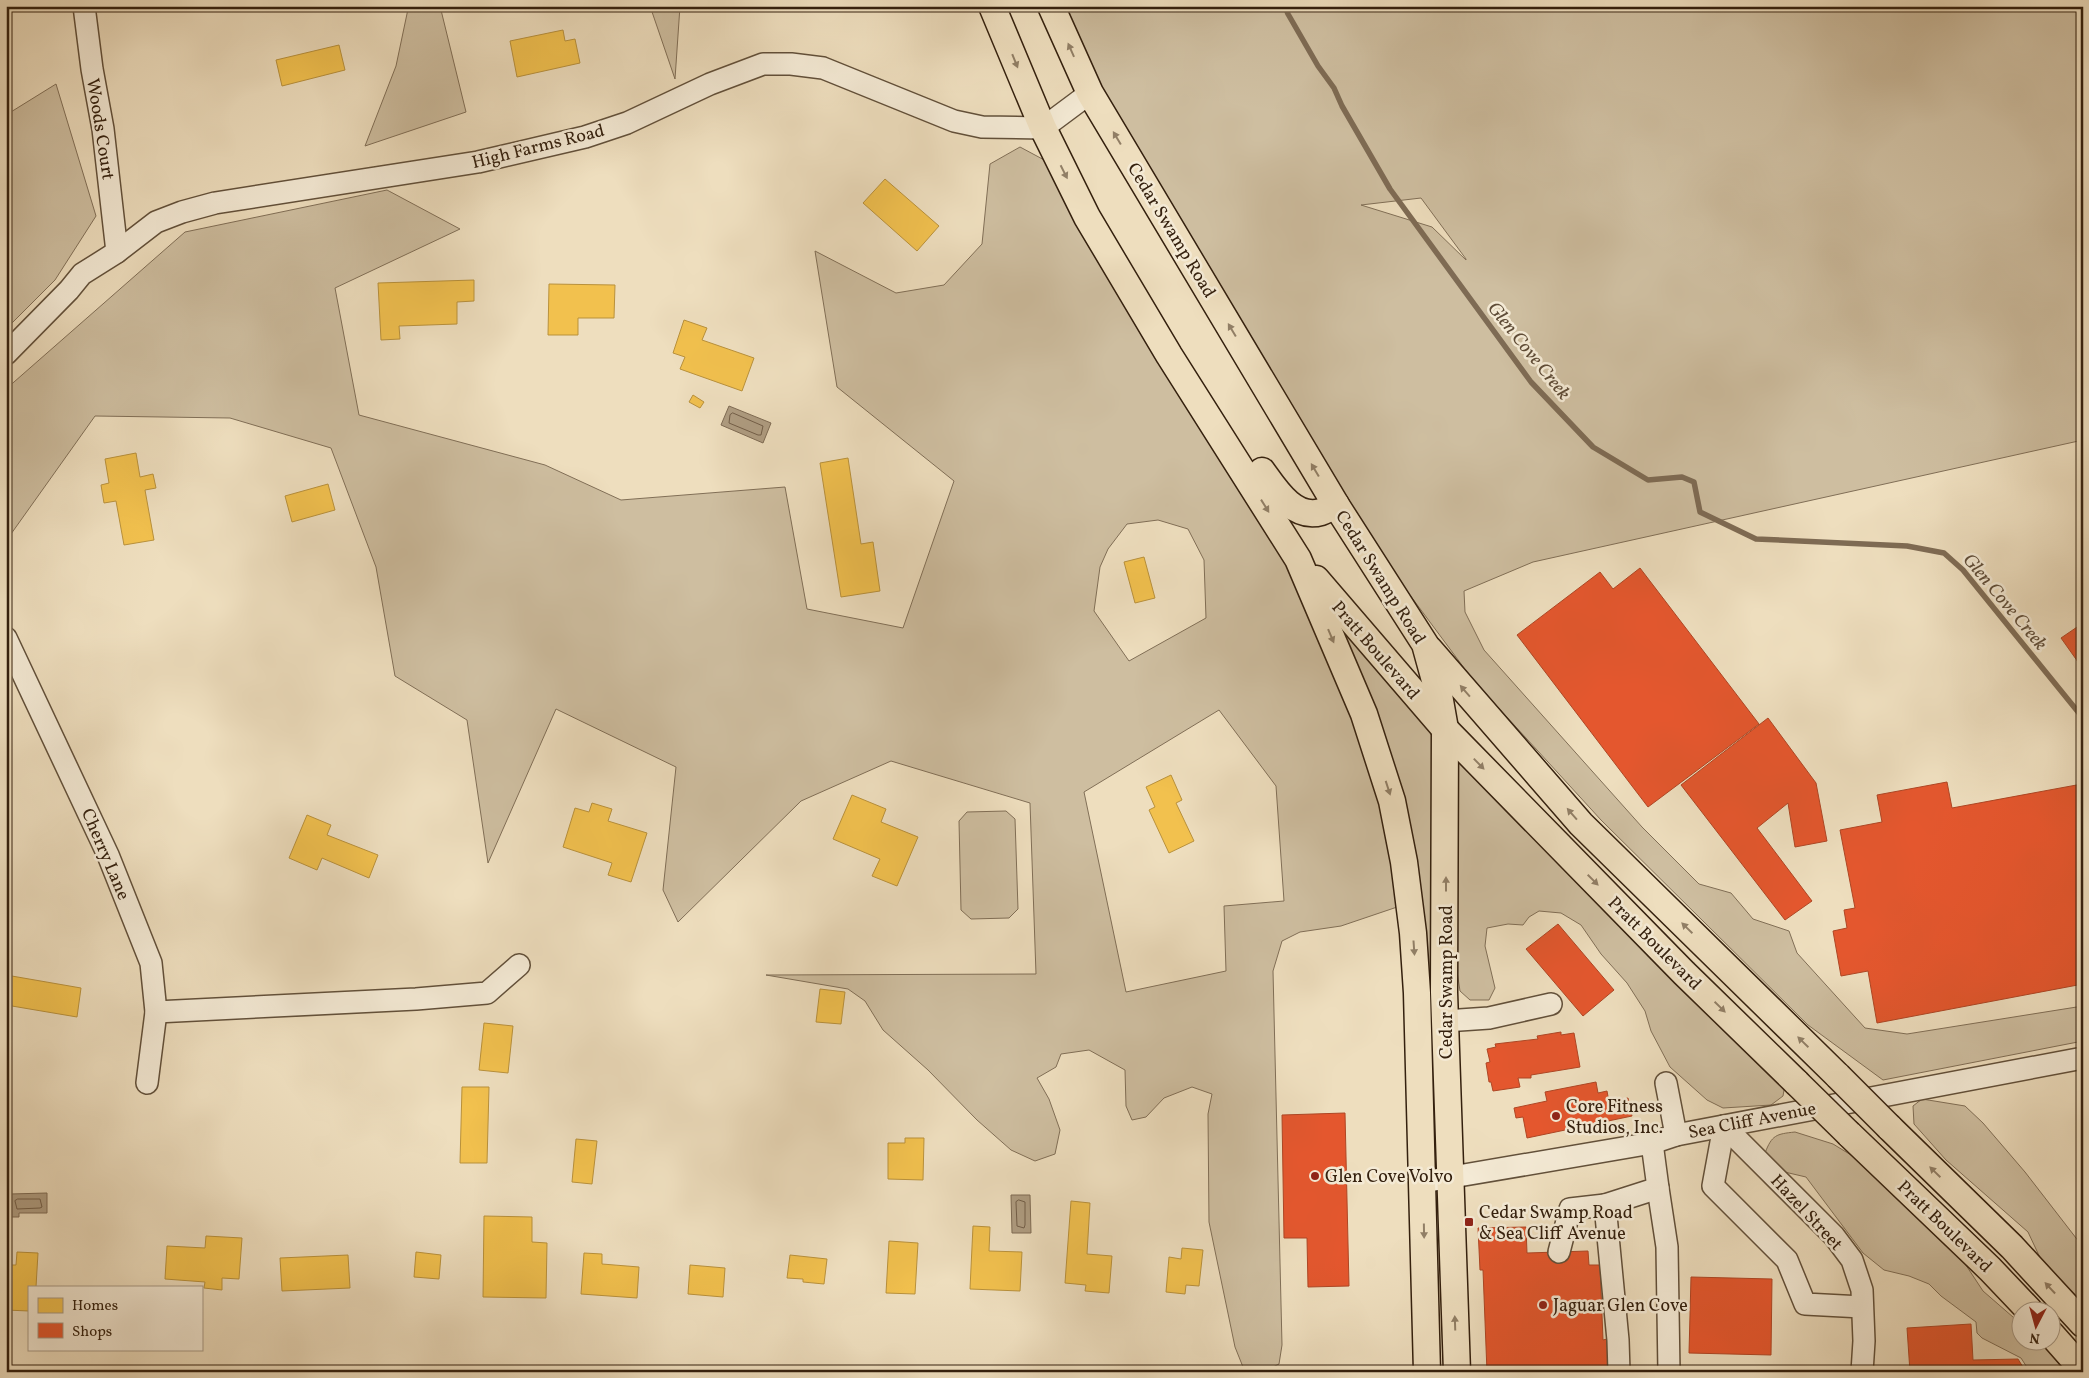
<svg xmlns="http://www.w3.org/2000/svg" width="2089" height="1378" viewBox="0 0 2089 1378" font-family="Vollkorn,serif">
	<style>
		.green { fill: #cebea0; stroke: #816f57; fill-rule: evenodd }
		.water { fill: #af9d82; stroke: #7e6b54 }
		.homes { fill: #f2c14e; stroke: #b9913b }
		.shops { fill: #e4572e; stroke: #af4624 }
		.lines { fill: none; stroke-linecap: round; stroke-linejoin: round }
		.shore { stroke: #725e48; stroke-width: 1 }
		.stream { stroke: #7e6b54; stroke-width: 5.5 }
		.minor-casing { stroke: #62503a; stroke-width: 24 }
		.major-casing { stroke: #34200e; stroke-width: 29 }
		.minor { stroke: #f4ead5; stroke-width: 21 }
		.major { stroke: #eedebe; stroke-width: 26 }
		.major-bridge-casing { stroke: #34200e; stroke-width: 29; stroke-linecap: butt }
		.major-bridge { stroke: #eedebe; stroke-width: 26 }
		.oneway { fill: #917f66 }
		.poi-dot { fill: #8f2418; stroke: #f4ead5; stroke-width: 2 }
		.labels { text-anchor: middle; stroke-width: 5; stroke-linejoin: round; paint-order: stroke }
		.street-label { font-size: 18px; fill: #34200e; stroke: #f4ead5 }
		.poi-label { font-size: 18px; fill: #34200e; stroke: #f4ead5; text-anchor: start }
		.water-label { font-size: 19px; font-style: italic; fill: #5f4c37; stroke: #f4ead5 }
	</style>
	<rect width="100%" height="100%" fill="#eedebe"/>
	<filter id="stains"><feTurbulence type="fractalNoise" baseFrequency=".004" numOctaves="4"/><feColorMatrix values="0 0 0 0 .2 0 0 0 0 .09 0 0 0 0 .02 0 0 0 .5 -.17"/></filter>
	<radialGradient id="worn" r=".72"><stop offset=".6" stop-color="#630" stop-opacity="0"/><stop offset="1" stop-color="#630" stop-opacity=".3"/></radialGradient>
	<!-- green -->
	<g class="green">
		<polygon points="405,6 440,6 466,112 365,146 396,66 408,9"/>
		<polygon points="650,6 680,6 675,79"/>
		<path d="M1051 6H2083V440L1533 562 1464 591 1465 612 1484 650 1642 827 1699 884 1731 893 1753 919 1789 931 1797 953 1865 1028 1907 1034 2083 1006V1041L1883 1080 1808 1025 1601 820 1473 680 1372 544ZM1421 198 1466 259V260L1432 227 1361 205Z"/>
		<polygon points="56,84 96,216 55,280 6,329 6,115"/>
		<path d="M1020 147 1048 162 1296 558 1785 1084 1783 1096 1771 1105 1723 1108 1707 1100 1670 1067 1651 1031 1645 1011 1627 983 1601 954 1581 925 1561 913 1539 911 1529 917 1523 925 1508 924 1487 928 1485 946 1495 988 1489 1000H1470L1460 991 1455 958 1430 1012 1409 903 1341 926 1300 932 1282 941 1273 971 1282 1345 1279 1364C1263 1372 1260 1374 1243 1367L1235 1347 1209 1222 1208 1114 1212 1094 1192 1087 1164 1098 1146 1117 1132 1120 1126 1106 1125 1070 1089 1050 1061 1054 1056 1067 1037 1078 1049 1099 1060 1130 1055 1154 1035 1161 1011 1150 977 1120 928 1070 883 1030 865 1001 848 989 766 975 1036 974 1030 803 891 761 801 801 678 922 663 890 676 767 556 709 488 863 467 720 395 676 376 567 331 448 230 418 95 416 6 541V389L185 232 387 190 460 229 335 288 359 415 545 465 621 500 785 487 807 609 903 628 954 481 837 387 815 251 896 293 944 285 982 244 990 164ZM1158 520 1188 529 1204 560 1206 618 1129 661 1094 611 1100 567 1108 549 1127 524ZM1219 710 1276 786 1284 901 1224 906 1226 971 1126 992 1084 792Z"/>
		<polygon points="1006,811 1015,819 1018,909 1009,918 971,919 961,910 959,821 967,812"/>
		<polygon points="1922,1099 1965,1106 1983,1123 2025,1172 2083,1247 2083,1312 2043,1264 2028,1232 1946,1160 1914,1124 1913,1106"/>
		<path d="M1795 1132 1833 1144 1879 1172 1948 1238 1983 1291 2021 1324 2022 1340 2041 1341 2065 1372H2030L2021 1358 1982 1338 1977 1333 1976 1322 1941 1296 1929 1284 1909 1276 1884 1270 1863 1253 1806 1177 1776 1170 1765 1153C1772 1135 1776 1134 1795 1132Z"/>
	</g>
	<!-- water -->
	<g class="water">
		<polygon points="729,406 771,423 763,443 721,425"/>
		<polygon points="47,1193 47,1213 19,1213 19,1217 10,1217 10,1194"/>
		<polygon points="1011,1195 1030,1195 1031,1233 1012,1233"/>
	</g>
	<!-- homes -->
	<g class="homes">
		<polygon points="563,30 565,41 575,39 580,63 517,77 510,41"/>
		<polygon points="339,45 345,70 282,86 276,60"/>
		<polygon points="885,179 939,226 917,251 863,203"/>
		<polygon points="474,280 474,301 457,302 457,324 399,326 400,339 381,340 378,283"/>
		<polygon points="549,284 615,285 614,318 578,318 578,335 548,335"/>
		<polygon points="684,320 707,328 702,340 754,358 742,391 680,369 685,357 673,353"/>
		<polygon points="693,395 704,402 700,408 689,402"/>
		<polygon points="136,453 140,477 153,474 156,488 145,490 154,540 124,545 116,501 104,503 101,485 109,483 105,459"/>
		<polygon points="848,458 861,544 873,542 880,591 841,597 820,463"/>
		<polygon points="328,484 335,510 292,522 285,496"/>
		<polygon points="1144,557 1155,598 1135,603 1124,562"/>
		<polygon points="1171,775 1182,800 1176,803 1194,841 1169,853 1149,810 1155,807 1146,787"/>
		<polygon points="852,795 886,809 881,822 918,837 897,886 872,876 880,859 833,839"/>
		<polygon points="592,803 612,809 608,821 647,833 631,882 608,875 612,863 563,847 575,808 589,812"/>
		<polygon points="307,815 331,825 327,835 378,855 369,878 322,858 317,870 289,858"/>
		<polygon points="6,975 81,988 77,1017 6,1005"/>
		<polygon points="820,989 845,992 841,1024 816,1022"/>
		<polygon points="484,1023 513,1026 508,1073 479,1070"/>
		<polygon points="462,1087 489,1087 487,1163 460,1163"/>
		<polygon points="905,1138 924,1138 923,1180 888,1179 888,1143 905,1143"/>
		<polygon points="576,1139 597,1141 592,1184 572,1182"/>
		<polygon points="1071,1201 1090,1203 1087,1254 1112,1256 1109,1293 1085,1291 1086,1285 1065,1283"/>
		<polygon points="484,1216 532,1217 532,1242 547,1243 546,1298 483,1297"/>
		<polygon points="973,1226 990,1227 989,1251 1022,1252 1020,1291 970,1289"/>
		<polygon points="206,1236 242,1238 239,1279 222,1278 222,1290 204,1288 205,1282 165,1279 167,1246 205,1248"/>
		<polygon points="889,1241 918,1243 915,1294 886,1293"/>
		<polygon points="1182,1248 1203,1250 1199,1286 1186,1285 1185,1294 1166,1292 1169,1257 1181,1259"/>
		<polygon points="17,1252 38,1253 36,1287 29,1287 29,1311 6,1310 6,1265 16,1265"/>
		<polygon points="416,1252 441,1255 439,1279 414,1277"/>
		<polygon points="584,1253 602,1254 602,1264 639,1267 637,1298 581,1294"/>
		<polygon points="348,1255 350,1288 282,1291 280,1258"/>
		<polygon points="790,1255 827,1259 824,1284 803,1282 803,1279 787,1278"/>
		<polygon points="690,1265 725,1268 723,1297 688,1294"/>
	</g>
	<!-- shops -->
	<g class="shops">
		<polygon points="1640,568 1759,724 1648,807 1517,635 1600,572 1613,589"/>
		<polygon points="2083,623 2083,669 2061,638"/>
		<polygon points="1768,718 1816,783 1827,841 1795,847 1788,803 1757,828 1812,901 1785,920 1681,785"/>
		<polygon points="1947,782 1952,808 2082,784 2083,984 1877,1023 1868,971 1841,976 1833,931 1847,928 1844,910 1855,908 1840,830 1882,822 1877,795"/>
		<polygon points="1558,924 1614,990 1583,1016 1526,949"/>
		<polygon points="1561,1032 1561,1035 1574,1033 1580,1067 1531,1075 1531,1078 1518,1078 1520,1087 1493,1091 1491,1082 1489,1082 1486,1063 1490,1062 1487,1049 1496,1047 1495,1044 1538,1039 1537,1036"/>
		<polygon points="1596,1082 1598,1093 1607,1091 1609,1102 1628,1098 1632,1116 1527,1138 1523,1117 1516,1118 1514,1108 1547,1101 1545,1092"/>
		<polygon points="1345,1113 1349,1286 1308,1287 1307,1238 1284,1238 1282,1115"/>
		<polygon points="1526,1227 1527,1253 1588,1251 1589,1265 1600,1265 1603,1340 1607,1339 1609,1372 1487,1372 1483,1270 1480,1270 1478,1228"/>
		<polygon points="1691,1277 1772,1279 1771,1355 1689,1353"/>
		<polygon points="1971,1324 1973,1360 2018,1359 2026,1372 1910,1372 1907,1328"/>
	</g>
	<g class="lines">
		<!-- shore -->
		<g class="shore">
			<polygon points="733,413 763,426 761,435 758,435 729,423 730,415"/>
			<polygon points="18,1199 40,1199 42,1207 40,1208 17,1209 15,1201"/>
			<polygon points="1019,1200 1025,1202 1025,1225 1024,1228 1017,1226 1016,1202"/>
		</g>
		<!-- stream -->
		<polyline class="stream" points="1285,6 1288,14 1318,66 1334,88 1342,106 1390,189 1531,382 1593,447 1648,480 1682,477 1694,482 1700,512 1756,539 1907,546 1944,553 1963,570 2083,718"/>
		<defs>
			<g id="minor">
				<polyline points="84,6 92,69 103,129 117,252"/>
				<polyline points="6,354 69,290 82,274 117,252 156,222 182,212 215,203 478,162 585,137 627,123 710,84 763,64 791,64 823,68 954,121 982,127 1043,128 1090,93"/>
				<polyline points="6,638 108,855 151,963 156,1012 147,1083"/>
				<polyline points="156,1012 416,999 487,993 519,965"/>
				<polyline points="1445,1021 1489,1018 1551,1004"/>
				<polyline points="1666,1083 1676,1135"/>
				<polyline points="1724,1126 1834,1236 1852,1260 1862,1290 1864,1341 1862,1372"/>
				<polyline points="1724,1126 1713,1186 1787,1260 1805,1304 1862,1307"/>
				<polyline points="1423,1182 1652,1143 1676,1135 2083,1058"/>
				<polyline points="1658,1188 1667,1247 1669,1372"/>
				<polyline points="1559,1252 1570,1209 1605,1205"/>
				<polyline points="1619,1372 1618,1340 1605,1205 1658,1188 1652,1143"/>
			</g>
			<g id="major">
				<polyline points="992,6 1043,128 1087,217 1169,355 1298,559 1364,714 1392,801 1404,862 1413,933 1417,993 1427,1372"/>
				<polyline points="1051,6 1090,93 1336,505 1425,644 1439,695 1445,729 1444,992 1457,1372"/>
				<path d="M1262 471C1275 489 1294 520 1321 512 1326 510 1331 507 1336 505"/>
				<polyline points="1316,579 1445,729 1684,973 1797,1083"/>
				<polyline points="1429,649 1581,824 1838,1076"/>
				<polyline points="1889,1127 2012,1247 2083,1324"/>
				<polyline points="1849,1134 1990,1269 2029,1310"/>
				<polyline points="2052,1335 2083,1370"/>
			</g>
		</defs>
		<!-- minor casing -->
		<use href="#minor" class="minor-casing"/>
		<!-- major casing -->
		<use href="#major" class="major-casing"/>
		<!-- minor -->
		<use href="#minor" class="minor"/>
		<!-- major -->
		<use href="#major" class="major"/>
		<defs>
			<g id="major-bridge">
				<polyline points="1838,1076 1889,1127"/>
				<polyline points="1797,1083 1849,1134"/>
			</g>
		</defs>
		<!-- major-bridge casing -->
		<use href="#major-bridge" class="major-bridge-casing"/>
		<!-- major-bridge -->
		<use href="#major-bridge" class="major-bridge"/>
	</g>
	<!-- one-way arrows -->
	<defs><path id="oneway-solid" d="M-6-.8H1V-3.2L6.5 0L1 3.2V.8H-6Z" transform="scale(1.25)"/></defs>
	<g class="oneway">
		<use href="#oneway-solid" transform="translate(1071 50) rotate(-114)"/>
		<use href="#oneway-solid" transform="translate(1015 61) rotate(68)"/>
		<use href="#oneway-solid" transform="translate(1117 138) rotate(-121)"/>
		<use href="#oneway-solid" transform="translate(1064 172) rotate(63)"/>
		<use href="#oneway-solid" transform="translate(1232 330) rotate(-121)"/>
		<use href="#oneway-solid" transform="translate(1315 470) rotate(-121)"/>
		<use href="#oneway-solid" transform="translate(1265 506) rotate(58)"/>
		<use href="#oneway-solid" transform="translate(1331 636) rotate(67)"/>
		<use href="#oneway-solid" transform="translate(1465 691) rotate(-131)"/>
		<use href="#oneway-solid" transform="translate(1479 764) rotate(46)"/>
		<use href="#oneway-solid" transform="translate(1388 788) rotate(72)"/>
		<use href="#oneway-solid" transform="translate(1572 814) rotate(-131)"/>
		<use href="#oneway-solid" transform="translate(1593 880) rotate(45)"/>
		<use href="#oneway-solid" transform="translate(1446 884) rotate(-90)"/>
		<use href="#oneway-solid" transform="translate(1687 928) rotate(-136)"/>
		<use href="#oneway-solid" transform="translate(1414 948) rotate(86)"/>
		<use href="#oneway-solid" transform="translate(1720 1007) rotate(44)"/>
		<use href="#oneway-solid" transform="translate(1803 1042) rotate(-136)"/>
		<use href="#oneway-solid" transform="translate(1935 1172) rotate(-136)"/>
		<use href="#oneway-solid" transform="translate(1424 1231) rotate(89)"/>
		<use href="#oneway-solid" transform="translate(2050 1288) rotate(-133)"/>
		<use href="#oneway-solid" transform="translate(1455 1323) rotate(-92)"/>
	</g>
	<!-- markers -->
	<g class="poi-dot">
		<circle cx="1556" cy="1116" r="5"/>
		<circle cx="1315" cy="1176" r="5"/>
		<rect x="1464" y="1217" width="10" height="10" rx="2.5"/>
		<circle cx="1543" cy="1305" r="5"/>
	</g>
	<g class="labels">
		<!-- street labels -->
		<g class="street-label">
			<text transform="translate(101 129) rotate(81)" y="6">Woods Court</text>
			<text transform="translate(538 146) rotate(-14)" y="6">High Farms Road</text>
			<text transform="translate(1172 230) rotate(59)" y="6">Cedar Swamp Road</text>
			<text transform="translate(1381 577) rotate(58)" y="6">Cedar Swamp Road</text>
			<text transform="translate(1376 650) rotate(49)" y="6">Pratt Boulevard</text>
			<text transform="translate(106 854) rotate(67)" y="6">Cherry Lane</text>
			<text transform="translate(1655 943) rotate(45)" y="6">Pratt Boulevard</text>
			<text transform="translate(1446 982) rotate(-90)" y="6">Cedar Swamp Road</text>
			<text transform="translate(1752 1120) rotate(-11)" y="6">Sea Cliff Avenue</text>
			<text transform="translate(1807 1212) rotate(47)" y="6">Hazel Street</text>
			<text transform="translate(1945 1226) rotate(44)" y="6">Pratt Boulevard</text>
		</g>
		<!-- poi labels -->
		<g class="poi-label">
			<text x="1566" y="1112">Core Fitness<tspan x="1566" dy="21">Studios, Inc.</tspan></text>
			<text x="1325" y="1182">Glen Cove Volvo</text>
			<text x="1479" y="1218">Cedar Swamp Road<tspan x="1479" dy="21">&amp; Sea Cliff Avenue</tspan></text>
			<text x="1553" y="1311">Jaguar Glen Cove</text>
		</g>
		<!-- water labels -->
		<g class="water-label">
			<text transform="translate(1530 350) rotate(51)" y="7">Glen Cove Creek</text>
			<text transform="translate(2006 601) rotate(50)" y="7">Glen Cove Creek</text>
		</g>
	</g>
	<!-- margin -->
	<rect width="2089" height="1378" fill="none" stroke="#eedebe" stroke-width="25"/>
	<rect x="8" y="8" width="2074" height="1363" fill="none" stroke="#34200e" stroke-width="2.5"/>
	<rect x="12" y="12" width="2064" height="1353" fill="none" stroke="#34200e"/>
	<!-- legend -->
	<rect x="28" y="1286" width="175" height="65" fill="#f4ead5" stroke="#a79985"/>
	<rect x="38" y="1298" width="25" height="15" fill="#f2c14e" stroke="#a79985"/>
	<text x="72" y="1310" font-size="15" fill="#34200e">Homes</text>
	<rect x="38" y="1323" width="25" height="15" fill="#e4572e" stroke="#a79985"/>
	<text x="72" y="1336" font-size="15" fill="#34200e">Shops</text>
	<!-- north arrow -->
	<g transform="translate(2036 1326) rotate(186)"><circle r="24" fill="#f4ead5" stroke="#a79985"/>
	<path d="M0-4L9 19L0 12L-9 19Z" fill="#8f2418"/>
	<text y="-8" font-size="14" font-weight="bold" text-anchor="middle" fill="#34200e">N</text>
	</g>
	<rect width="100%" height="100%" filter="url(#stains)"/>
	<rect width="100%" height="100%" fill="url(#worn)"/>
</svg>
